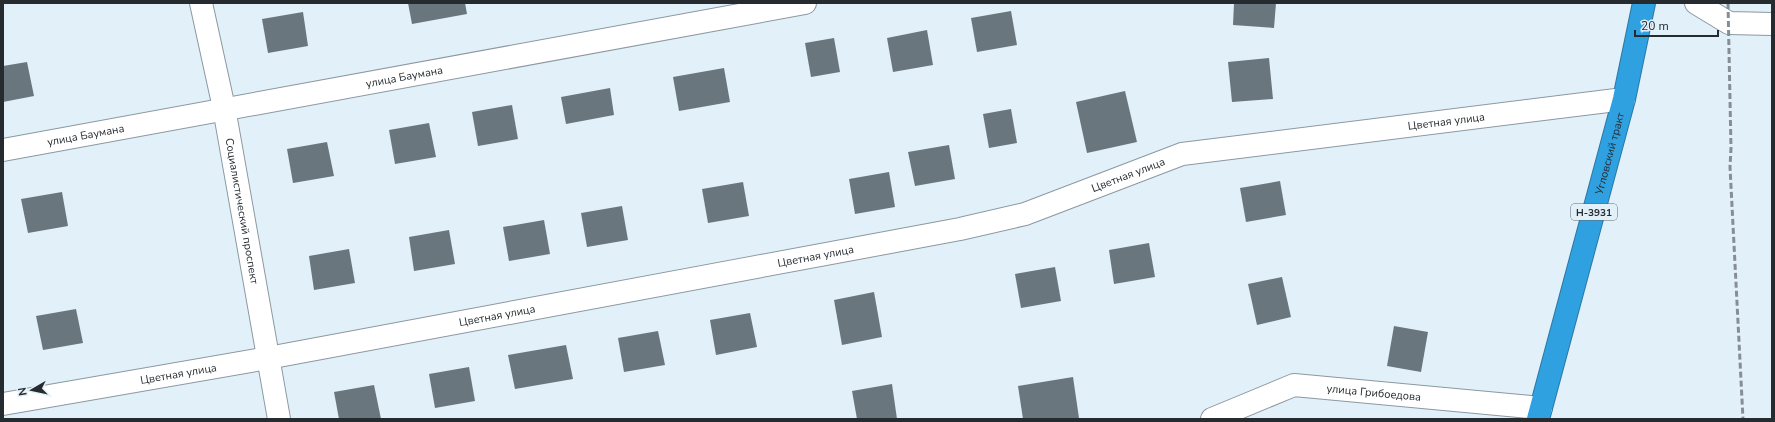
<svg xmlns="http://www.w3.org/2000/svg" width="1775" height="422" viewBox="0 0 1775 422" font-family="'Nunito Sans',sans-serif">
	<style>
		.building { fill: #6a767e }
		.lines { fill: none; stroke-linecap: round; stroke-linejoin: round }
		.minor-casing { stroke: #8c98a1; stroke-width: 24 }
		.highway-casing { stroke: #2c78a3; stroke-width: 24 }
		.minor { stroke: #fff; stroke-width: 22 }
		.highway { stroke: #2fa1e1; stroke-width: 22 }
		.rail { stroke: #858e95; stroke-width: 3; stroke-dasharray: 6 3; stroke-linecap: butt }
		.labels { text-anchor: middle; stroke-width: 3.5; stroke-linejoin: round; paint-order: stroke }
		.shield { fill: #e2f0fa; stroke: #5e666c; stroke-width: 1 }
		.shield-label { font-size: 10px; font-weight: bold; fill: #262b2f }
		.street-label { font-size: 11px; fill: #262b2f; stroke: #e2f0fa }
	</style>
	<rect width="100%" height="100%" fill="#e2f0fa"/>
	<!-- building -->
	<g class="building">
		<polygon points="408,3 465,3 467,14 412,24"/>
		<polygon points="1234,3 1276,3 1274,28 1233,25"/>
		<polygon points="1011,11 1017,45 977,52 971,18"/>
		<polygon points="303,12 308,46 268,53 262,19"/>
		<polygon points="927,30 933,65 893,72 887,38"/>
		<polygon points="834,38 840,72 811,77 805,43"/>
		<polygon points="1269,58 1273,99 1232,102 1228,62"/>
		<polygon points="27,62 34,96 3,102 3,66"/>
		<polygon points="724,68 730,102 679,111 673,77"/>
		<polygon points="610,88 614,115 566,124 561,97"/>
		<polygon points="1125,91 1137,142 1087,153 1076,102"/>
		<polygon points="512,105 518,139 478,146 472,112"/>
		<polygon points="1011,109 1017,143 989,148 983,114"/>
		<polygon points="429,123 436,157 395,164 389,130"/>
		<polygon points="327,142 334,176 293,183 287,149"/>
		<polygon points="949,145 955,179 915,186 908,152"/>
		<polygon points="889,172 895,207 855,214 849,179"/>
		<polygon points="1280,181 1286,215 1246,222 1240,188"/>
		<polygon points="743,182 749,216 708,223 702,189"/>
		<polygon points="62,192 68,226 28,233 21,199"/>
		<polygon points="622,206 628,240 587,247 581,213"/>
		<polygon points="544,220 550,254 509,261 503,227"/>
		<polygon points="449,230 455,264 414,271 409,237"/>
		<polygon points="1149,243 1155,277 1114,284 1109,250"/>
		<polygon points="349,249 355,283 314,290 309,256"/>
		<polygon points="1055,267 1061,301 1021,308 1015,274"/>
		<polygon points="1282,277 1291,317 1257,325 1248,284"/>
		<polygon points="874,292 882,337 842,345 834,300"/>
		<polygon points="76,309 83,343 43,350 36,316"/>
		<polygon points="750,313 757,347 716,355 710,320"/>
		<polygon points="1394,326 1428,332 1421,372 1387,366"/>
		<polygon points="658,331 665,365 624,372 618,338"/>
		<polygon points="566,345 573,379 515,389 508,355"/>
		<polygon points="469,367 475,401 435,408 429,374"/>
		<polygon points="1073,377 1079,418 1023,419 1018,386"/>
		<polygon points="892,384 897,419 857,419 852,391"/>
		<polygon points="374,385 381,419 339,419 334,392"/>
	</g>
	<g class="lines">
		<defs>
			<g id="minor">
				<path id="s1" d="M201 3 224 108 279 419"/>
				<polyline points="1696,3 1729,23 1772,24"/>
				<path id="s2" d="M3 150 805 3"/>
				<path id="s3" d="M3 404 268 358 960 229 1025 214 1182 154 1624 99"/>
				<path id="s4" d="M1212 419 1294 385 1541 408"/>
			</g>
			<g id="highway">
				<path id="s5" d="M1538 419 1624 99 1644 3"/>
			</g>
		</defs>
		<!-- minor casing -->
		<use href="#minor" class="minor-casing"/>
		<!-- highway casing -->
		<use href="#highway" class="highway-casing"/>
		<!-- minor -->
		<use href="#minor" class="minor"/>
		<!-- highway -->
		<use href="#highway" class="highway"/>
		<!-- rail -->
		<polyline class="rail" points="1728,3 1731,148 1730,167 1743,419"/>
	</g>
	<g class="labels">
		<!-- shield labels -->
		<rect class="shield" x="1571" y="204" width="46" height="16" rx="3"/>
		<g class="shield-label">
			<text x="1594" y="216">Н-3931</text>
		</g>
		<!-- street labels -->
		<g class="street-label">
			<text dy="4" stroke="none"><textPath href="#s2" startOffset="408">улица Баумана</textPath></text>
			<text dy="4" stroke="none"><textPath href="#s3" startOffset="1474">Цветная улица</textPath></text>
			<text dy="4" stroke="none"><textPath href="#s2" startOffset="84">улица Баумана</textPath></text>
			<text dy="4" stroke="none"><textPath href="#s5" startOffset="275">Угловский тракт</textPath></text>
			<text dy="4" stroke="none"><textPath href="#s3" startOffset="1150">Цветная улица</textPath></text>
			<text dy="4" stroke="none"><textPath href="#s1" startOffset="212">Социалистический проспект</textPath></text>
			<text dy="4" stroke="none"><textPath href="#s3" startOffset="826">Цветная улица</textPath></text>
			<text dy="4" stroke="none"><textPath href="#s3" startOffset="502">Цветная улица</textPath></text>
			<text dy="4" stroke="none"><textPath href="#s3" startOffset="178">Цветная улица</textPath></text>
			<text dy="4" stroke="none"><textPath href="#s4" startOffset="169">улица Грибоедова</textPath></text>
		</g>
	</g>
	<!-- border -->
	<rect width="1775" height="422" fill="none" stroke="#262b2f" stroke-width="8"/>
	<!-- north arrow -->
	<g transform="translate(32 390) rotate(261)" stroke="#e2f0fa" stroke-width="3" paint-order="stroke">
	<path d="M0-3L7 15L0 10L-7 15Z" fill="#262b2f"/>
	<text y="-6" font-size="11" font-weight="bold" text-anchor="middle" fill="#262b2f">N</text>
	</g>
	<!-- scale -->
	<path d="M1635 30v6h83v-6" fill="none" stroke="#262b2f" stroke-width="2"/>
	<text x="1641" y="30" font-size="12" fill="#262b2f" stroke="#e2f0fa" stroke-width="3" paint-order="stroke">20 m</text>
</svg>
